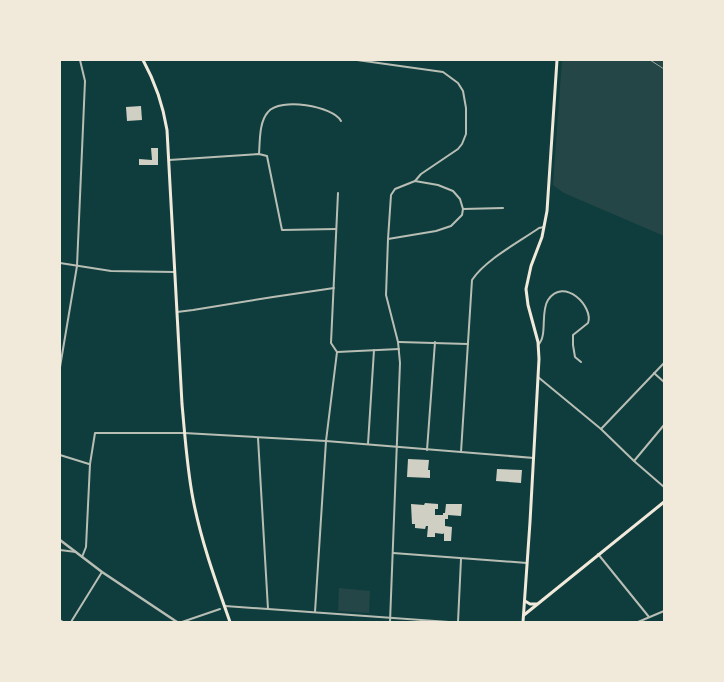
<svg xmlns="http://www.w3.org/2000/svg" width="724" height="682" viewBox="0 0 724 682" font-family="Jost,sans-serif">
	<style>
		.green { fill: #244646 }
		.building { fill: #cfcfc3 }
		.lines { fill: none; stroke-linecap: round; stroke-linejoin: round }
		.minor { stroke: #b8beb3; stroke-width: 2 }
		.tertiary { stroke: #b8beb3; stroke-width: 2.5 }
		.secondary { stroke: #f1e9da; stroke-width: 3 }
		.primary { stroke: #f1e9da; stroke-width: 3 }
		.rail { stroke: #97a49c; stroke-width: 1 }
	</style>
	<rect width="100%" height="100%" fill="#0f3d3e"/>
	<!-- green -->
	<g class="green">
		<polygon points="562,60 664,60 664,236 564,193 553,185"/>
		<polygon points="339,588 370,591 369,613 338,611"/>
	</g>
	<!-- building -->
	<g class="building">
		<polygon points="141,106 142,120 127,121 126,107"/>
		<polygon points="151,148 158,148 158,165 139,165 139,159 152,160"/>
		<polygon points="408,459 429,460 428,470 430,470 430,478 407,477"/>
		<polygon points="497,469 522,470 521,483 496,481"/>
		<polygon points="425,503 438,504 438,509 435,509 435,515 443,515 443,513 445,513 446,504 462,504 461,516 448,515 448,519 445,519 445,526 452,527 451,541 444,541 444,533 443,534 435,533 435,537 427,537 428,526 426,526 425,529 415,528 415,524 412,524 411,504 424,505"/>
	</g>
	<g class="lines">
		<!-- minor -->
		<g class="minor">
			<polyline points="357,60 443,72 458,83 463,91 466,108 466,134 462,144 458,149 421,174 415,181"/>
			<path d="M259 154C260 141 259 122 268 112 280 97 333 106 341 121"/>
			<polyline points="169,160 259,154 267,156 282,230 336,229"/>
			<polyline points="463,209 503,208"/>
			<polyline points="388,239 436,231 451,226 462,215 463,209 460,199 453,191 438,185 415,181 395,189 391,195 388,239 386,295 398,342 400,363 390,622"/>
			<polyline points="60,263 111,271 174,272"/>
			<polyline points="177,312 193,310 273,297 334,288"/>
			<polyline points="399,342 468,344"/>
			<path d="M538 345C548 336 540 312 548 300 564 276 594 307 588 323L573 335V345L575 357 581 362"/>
			<polyline points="337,352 399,349"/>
			<polyline points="60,367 77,266 85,81 80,60"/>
			<polyline points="654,373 664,382"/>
			<polyline points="538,377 601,429 634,461 664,487"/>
			<polyline points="601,429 664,363"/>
			<polyline points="258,438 268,609"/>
			<polyline points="368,444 374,350"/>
			<polyline points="427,450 435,342"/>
			<path d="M461 452 472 280C485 260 519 242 539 228L544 227"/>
			<polyline points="60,455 89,464"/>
			<polyline points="634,461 664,425"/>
			<polyline points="60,550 76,552"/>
			<polyline points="393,553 527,563"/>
			<polyline points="598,554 649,617"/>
			<polyline points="82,557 86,547 90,464 95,433 184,433 326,441 534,458"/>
			<polyline points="225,606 449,622"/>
			<polyline points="315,612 326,441 337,352 331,343 338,193"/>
			<polyline points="60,620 63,622"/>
			<polyline points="71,622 102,572"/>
			<polyline points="182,622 220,609"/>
			<polyline points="458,622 461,559"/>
			<polyline points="638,622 664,611"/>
		</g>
		<!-- tertiary -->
		<polyline class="tertiary" points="60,540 102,572 177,622"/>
		<!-- secondary -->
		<g class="secondary">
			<polyline points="525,601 530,604 537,604"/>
			<polyline points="524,615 664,502"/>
			<polyline points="523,622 530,522 539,359 538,342 528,305 526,289 531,266 542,237 547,211 557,60"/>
		</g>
		<!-- primary -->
		<path class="primary" d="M143 60C155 82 163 105 167 130L182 404C185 436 187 468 193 499 201 541 216 582 230 622"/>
		<!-- rail -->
		<polyline class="rail" points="650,60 664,69"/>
	</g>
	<!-- border -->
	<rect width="724" height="682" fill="none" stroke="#f1e9da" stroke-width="122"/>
</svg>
